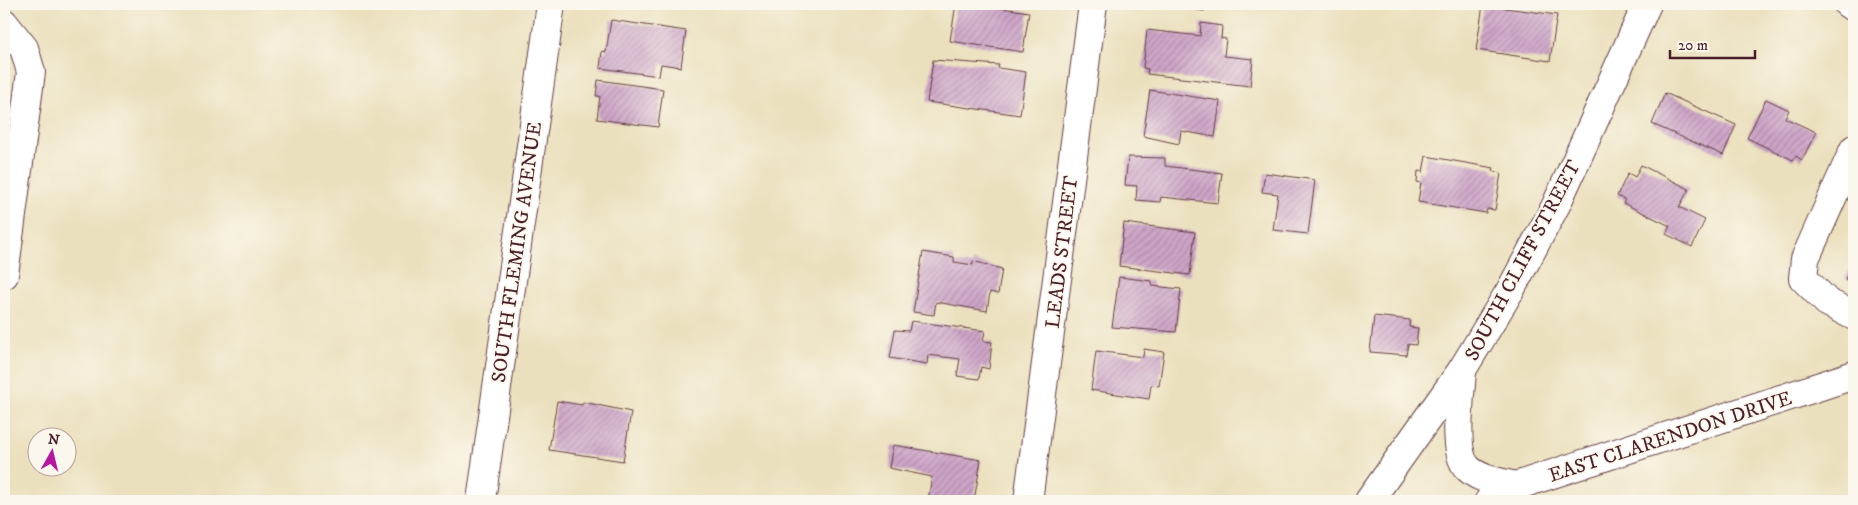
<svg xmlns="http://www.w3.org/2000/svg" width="1858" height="505" viewBox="0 0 1858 505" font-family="'IM FELL DW Pica',serif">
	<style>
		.building { fill: url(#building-hatch) }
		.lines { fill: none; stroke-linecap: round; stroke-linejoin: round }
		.minor-casing { stroke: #623c41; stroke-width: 30 }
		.minor { stroke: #fff; stroke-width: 28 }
		.labels { text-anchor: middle; stroke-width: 4; stroke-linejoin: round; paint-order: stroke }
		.street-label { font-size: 20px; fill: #4a1f2b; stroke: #fbf7ec }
	</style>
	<defs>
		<pattern id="building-hatch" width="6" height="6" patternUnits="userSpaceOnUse" patternTransform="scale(1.25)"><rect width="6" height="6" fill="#cda5c8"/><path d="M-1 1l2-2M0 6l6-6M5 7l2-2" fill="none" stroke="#a886a3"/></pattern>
	</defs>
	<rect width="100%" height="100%" fill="#fbf7ec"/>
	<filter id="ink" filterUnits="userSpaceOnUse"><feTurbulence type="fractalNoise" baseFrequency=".02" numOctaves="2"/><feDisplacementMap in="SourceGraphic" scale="10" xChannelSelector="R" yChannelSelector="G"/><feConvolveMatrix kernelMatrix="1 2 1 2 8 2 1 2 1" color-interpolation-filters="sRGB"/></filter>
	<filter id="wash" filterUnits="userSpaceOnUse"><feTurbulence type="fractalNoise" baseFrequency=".0096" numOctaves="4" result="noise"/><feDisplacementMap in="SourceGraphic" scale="20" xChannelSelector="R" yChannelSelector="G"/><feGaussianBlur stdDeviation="1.12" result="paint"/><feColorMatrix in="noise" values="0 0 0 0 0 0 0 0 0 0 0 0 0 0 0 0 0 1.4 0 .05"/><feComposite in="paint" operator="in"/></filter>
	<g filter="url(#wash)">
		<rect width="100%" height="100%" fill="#ebe0bd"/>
		<g id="blocks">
			<!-- building -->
			<g class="building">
				<polygon points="956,4 974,4 1029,12 1023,52 950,41"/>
				<polygon points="1165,4 1205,4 1204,11"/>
				<polygon points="1483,5 1557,15 1550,61 1476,50"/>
				<polygon points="611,20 686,31 681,67 661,64 659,76 600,68 602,51 606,52"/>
				<polygon points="1201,23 1222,26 1221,38 1226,39 1224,56 1253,59 1250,86 1147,74 1148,69 1143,68 1147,30 1200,36"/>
				<polygon points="933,60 999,65 998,68 1026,72 1020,115 927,102"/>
				<polygon points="598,80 663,89 658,127 597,119 600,96 596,96"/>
				<polygon points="1150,90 1220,101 1215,137 1181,131 1179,144 1143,136"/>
				<polygon points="1665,93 1736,125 1723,155 1652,124"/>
				<polygon points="1766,99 1789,110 1785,118 1816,132 1802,160 1796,156 1793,160 1747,138"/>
				<polygon points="1426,156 1494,168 1493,171 1501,173 1495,210 1487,209 1486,213 1418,202 1421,183 1417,182 1418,171 1423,172"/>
				<polygon points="1128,157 1165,158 1165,166 1222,173 1218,203 1161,197 1160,202 1136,200 1137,186 1125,185"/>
				<polygon points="1641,165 1689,189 1679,207 1705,220 1692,247 1666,234 1670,226 1623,203 1625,200 1617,196 1628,173 1635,177"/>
				<polygon points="1265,173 1315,180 1308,234 1273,230 1278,194 1262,192"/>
				<polygon points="1124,223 1195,232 1190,275 1119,266"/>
				<polygon points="923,252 954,257 954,262 973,265 973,261 1002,269 998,294 990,292 987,311 936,302 934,315 913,312"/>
				<polygon points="1854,261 1854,283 1845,279"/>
				<polygon points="1119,277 1152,281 1152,286 1181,289 1176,332 1112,327"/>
				<polygon points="1374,316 1410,320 1409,327 1418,328 1416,345 1408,344 1406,355 1370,352"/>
				<polygon points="911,321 985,331 983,341 992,342 989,369 981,367 979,379 957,376 960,359 928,355 927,364 890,358 895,330 909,331"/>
				<polygon points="1144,349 1164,352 1159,386 1151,385 1149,399 1091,390 1096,351 1143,357"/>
				<polygon points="557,401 582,405 583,402 631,412 623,461 549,450"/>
				<polygon points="893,445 981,460 974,501 928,500 932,477 889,468"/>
			</g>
		</g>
	</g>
	<g filter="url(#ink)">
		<use href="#blocks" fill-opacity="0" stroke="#623c41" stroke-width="1"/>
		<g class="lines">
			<defs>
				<g id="minor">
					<polyline points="1848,4 1854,7"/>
					<polyline points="4,23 24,48 31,72 4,275"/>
					<polyline points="1854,149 1805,259 1803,278 1827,302 1854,316"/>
					<path d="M1462 370C1461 392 1452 449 1466 466 1476 479 1500 482 1516 486"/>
					<polyline points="481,501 551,4"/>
					<polyline points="1028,501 1093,4"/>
					<polyline points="1369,501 1462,370 1511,289 1556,205 1647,4"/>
					<polyline points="1489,501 1516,486 1854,375"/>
				</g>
			</defs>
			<!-- minor casing -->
			<use href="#minor" class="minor-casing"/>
			<!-- minor -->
			<use href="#minor" class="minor"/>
		</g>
	</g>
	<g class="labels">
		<!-- street labels -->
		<g class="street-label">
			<text transform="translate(516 252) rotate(-82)" y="7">SOUTH FLEMING AVENUE</text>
			<text transform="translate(1061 252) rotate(-83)" y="7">LEADS STREET</text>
			<text transform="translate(1522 260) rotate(-62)" y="7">SOUTH CLIFF STREET</text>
			<text transform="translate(1670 436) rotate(-18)" y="7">EAST CLARENDON DRIVE</text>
		</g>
	</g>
	<!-- margin -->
	<rect width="1858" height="505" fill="none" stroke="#fbf7ec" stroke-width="20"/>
	<!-- north arrow -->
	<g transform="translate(52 452) rotate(8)"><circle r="24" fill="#fbf7ec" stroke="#b4a19f"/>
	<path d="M0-4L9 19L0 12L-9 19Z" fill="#b5179e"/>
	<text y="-8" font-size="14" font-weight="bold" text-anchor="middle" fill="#4a1f2b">N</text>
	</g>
	<!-- scale -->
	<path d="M1670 50v8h85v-8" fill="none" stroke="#4a1f2b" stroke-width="2.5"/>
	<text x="1678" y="50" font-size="15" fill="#4a1f2b" stroke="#fbf7ec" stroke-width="4" paint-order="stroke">20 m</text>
</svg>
